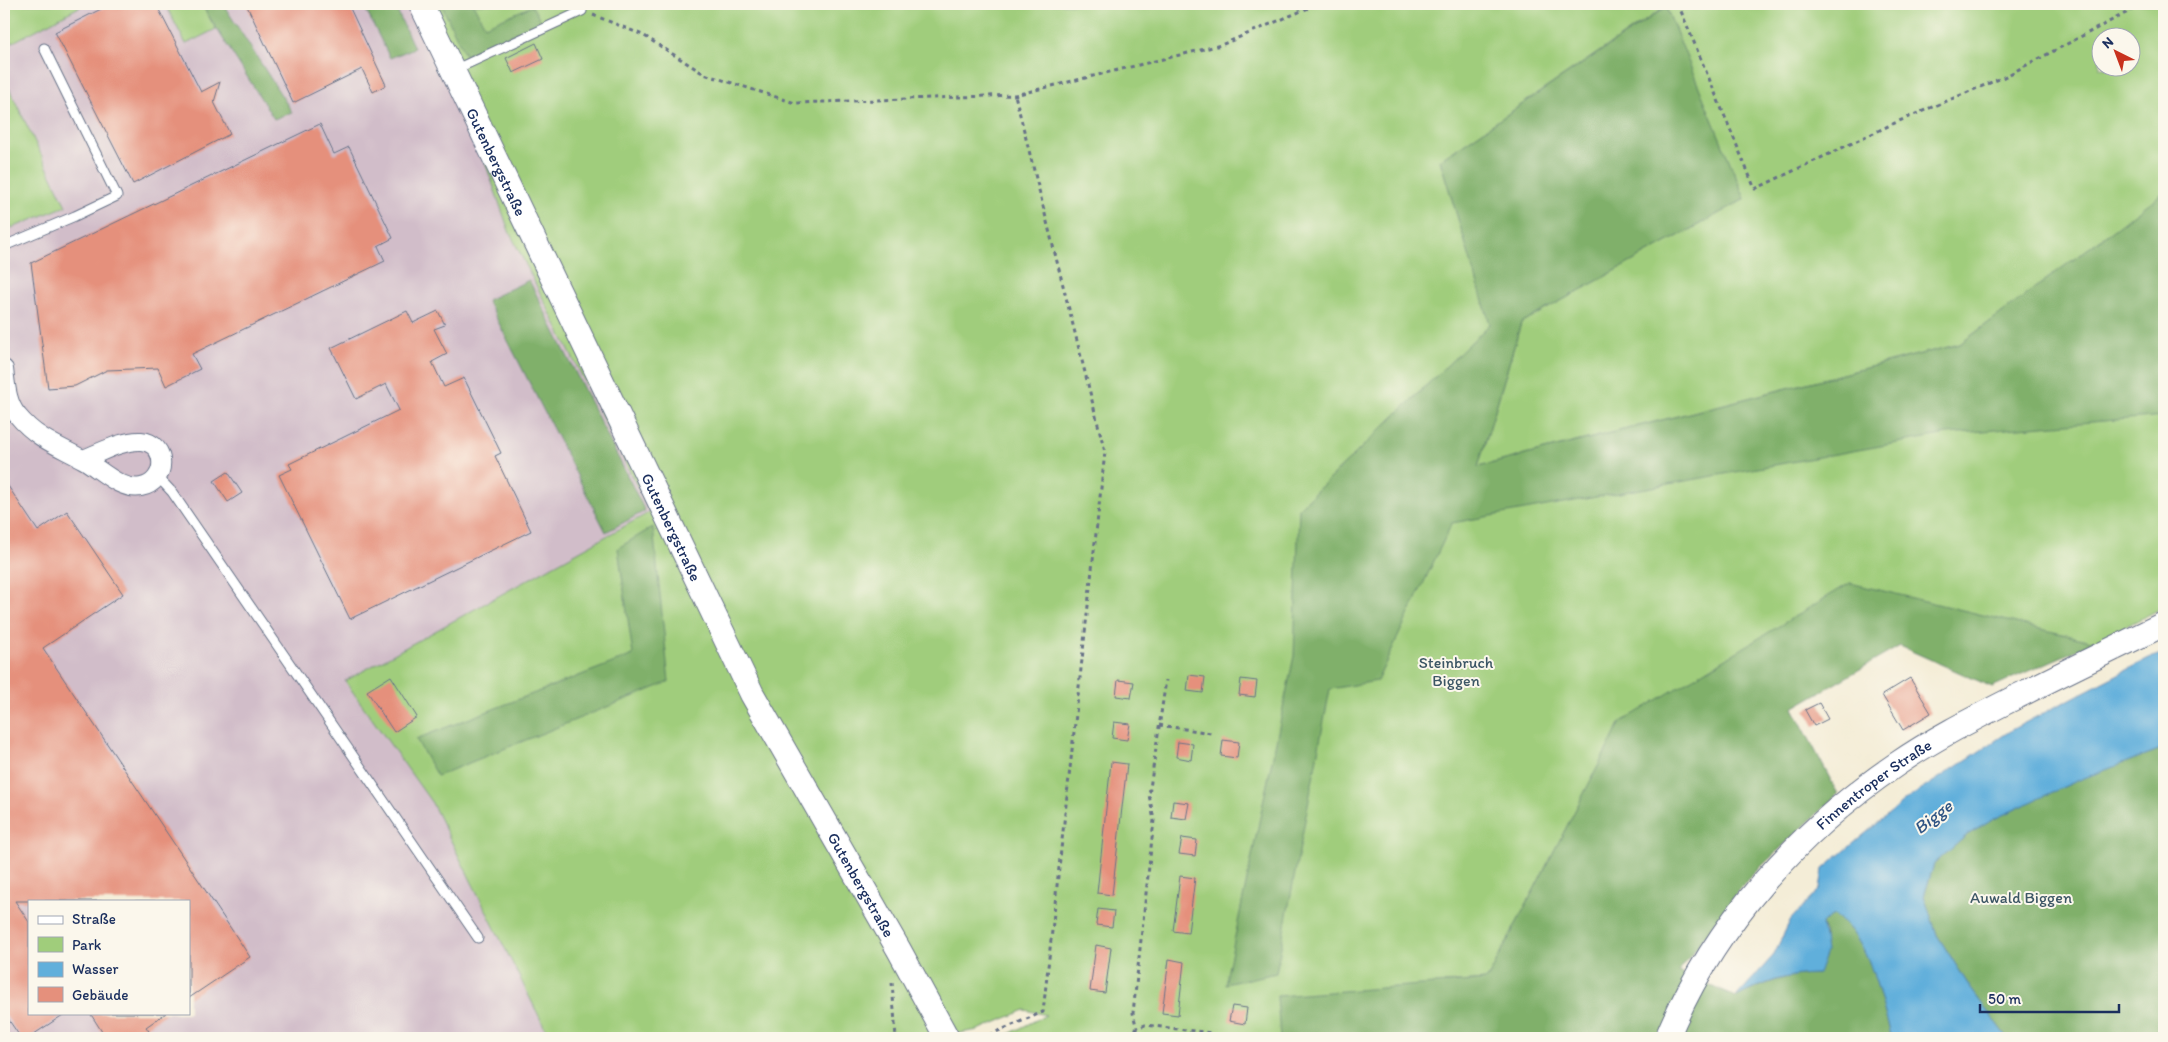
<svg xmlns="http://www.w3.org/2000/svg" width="2168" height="1042" viewBox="0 0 2168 1042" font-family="Itim,sans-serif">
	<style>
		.industrial { fill: #d1bdc9; fill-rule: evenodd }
		.green { fill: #a0cd7b; stroke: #5e7e6c; fill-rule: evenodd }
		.forest { fill: #80b06b; stroke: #4e7064 }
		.water { fill: #61afdb; stroke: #3e6f9c }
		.building { fill: #e5907c }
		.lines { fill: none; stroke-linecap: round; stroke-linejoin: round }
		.service-casing { stroke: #677288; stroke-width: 11 }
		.minor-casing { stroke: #677288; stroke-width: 20 }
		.secondary-casing { stroke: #677288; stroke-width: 26 }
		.path { stroke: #677288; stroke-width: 3; stroke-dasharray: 4 4; stroke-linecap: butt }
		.service { stroke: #fff; stroke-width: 9 }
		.minor { stroke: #fff; stroke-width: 18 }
		.secondary { stroke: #fff; stroke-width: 24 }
		.labels { text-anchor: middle; stroke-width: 4; stroke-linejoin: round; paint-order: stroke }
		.street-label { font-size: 16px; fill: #1b2f5e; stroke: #fbf7ec }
		.park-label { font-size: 16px; fill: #3c5665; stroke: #fbf7ec }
		.water-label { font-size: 18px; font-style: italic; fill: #305584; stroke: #fbf7ec }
	</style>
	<rect width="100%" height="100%" fill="#fbf7ec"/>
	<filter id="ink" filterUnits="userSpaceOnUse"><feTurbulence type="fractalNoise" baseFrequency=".02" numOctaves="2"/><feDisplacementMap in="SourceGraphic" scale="10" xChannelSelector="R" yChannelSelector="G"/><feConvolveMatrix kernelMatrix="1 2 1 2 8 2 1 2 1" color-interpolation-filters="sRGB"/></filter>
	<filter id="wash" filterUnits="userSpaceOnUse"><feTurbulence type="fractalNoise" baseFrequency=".0096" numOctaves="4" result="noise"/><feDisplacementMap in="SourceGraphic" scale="20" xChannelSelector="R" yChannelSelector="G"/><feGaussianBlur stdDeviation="1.12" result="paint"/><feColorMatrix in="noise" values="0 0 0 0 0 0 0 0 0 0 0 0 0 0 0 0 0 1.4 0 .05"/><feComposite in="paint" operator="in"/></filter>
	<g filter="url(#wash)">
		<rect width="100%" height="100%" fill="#f4edd7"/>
		<!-- industrial -->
		<path class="industrial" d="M4 4H424L453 70 510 231 650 512 345 682 432 803 550 1038H4ZM29 901H189V1013H29Z"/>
		<!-- green -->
		<g class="green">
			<polygon points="4,4 85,4 4,47"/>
			<polygon points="165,4 201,4 216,29 186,44"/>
			<path d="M424 4H2164V607L2095 642 1948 623 1586 790 1487 980 1444 983 1457 1038H1001L1046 1015 1025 1010 978 1030 932 1038H550L432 803 345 681 650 512 509 231 453 70ZM1665 7 1745 199 1521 323 1478 467 1960 344 2142 209 2016 356 1299 508 1491 324 1440 160ZM2100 38H2130V68H2100Z"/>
			<polygon points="4,78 66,206 12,228 4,214"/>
		</g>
		<!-- forest -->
		<g class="forest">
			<polygon points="201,4 223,4 292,112 274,119"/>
			<polygon points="363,4 394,4 414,48 390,58"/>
			<polygon points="441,4 473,4 485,26 532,6 542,22 465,55"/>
			<polygon points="1666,7 1745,199 1521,323 1478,467 1960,344 2164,192 2164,416 1947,434 1452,523 1377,681 1330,689 1276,973 1225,984 1294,656 1299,508 1490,324 1440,160"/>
			<polygon points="529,280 645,511 606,532 487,300"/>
			<polygon points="653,527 669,682 437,776 416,739 633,655 618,548"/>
			<path d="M1850 583 2095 642 1992 687 1900 646 1793 708 1838 794 1747 880 1678 972 1736 997C1764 984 1785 974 1817 974L1825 933 1822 924 1828 917 1834 915C1870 937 1880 1000 1892 1038H1280L1277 996 1487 980 1621 722Z"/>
			<polygon points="2164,748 2164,1038 2007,1038 1971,989 1937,935 1924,896 1934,864 1967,835 1996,818 2078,780"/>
		</g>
		<!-- water -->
		<path class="water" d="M2164 653V748L2079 780 1996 818 1967 835 1934 864 1924 896 1937 935 1971 989 2007 1038H1892C1880 1000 1870 937 1834 915L1828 918 1822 924 1826 952 1818 974C1785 974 1765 983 1736 997L1773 956 1791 919 1820 889 1823 869 1904 801 2013 729 2149 658Z"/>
		<g id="blocks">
			<!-- building -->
			<g class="building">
				<polygon points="111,4 156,4 201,92 220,82 214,102 230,134 133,184 55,32"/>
				<polygon points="246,4 348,4 386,85 373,92 362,69 293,103"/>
				<polygon points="536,43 543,59 513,73 506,58"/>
				<polygon points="320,124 334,154 349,147 393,238 378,246 385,261 192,354 200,369 166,386 158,368 107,370 75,386 48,388 31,263"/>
				<polygon points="407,311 413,323 438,311 445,325 434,329 447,354 432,362 444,387 464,378 501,453 495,456 531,531 350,619 279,475 292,469 289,464 399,410 386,384 356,399 331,348"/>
				<polygon points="228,472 242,493 228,502 214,481"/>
				<polygon points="4,480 38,531 67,511 123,594 43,648 250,957 189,998 189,901 15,901 29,922 29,1013 66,1013 28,1038 21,1038 4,1013"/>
				<polygon points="1189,675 1205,677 1203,693 1187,691"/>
				<polygon points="391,676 417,717 394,732 367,691"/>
				<polygon points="1910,678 1931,713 1903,730 1882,695"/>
				<polygon points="1241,679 1257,681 1255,697 1239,695"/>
				<polygon points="1118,680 1134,682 1131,698 1116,696"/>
				<polygon points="1819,703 1828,719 1814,726 1805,710"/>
				<polygon points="1114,722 1130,724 1127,740 1112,738"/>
				<polygon points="1223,740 1239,742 1237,758 1221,756"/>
				<polygon points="1178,742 1193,744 1191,760 1176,757"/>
				<polygon points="1111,762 1127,764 1112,895 1097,893"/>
				<polygon points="1173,801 1189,803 1186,819 1171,817"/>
				<polygon points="1182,838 1197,840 1195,856 1179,854"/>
				<polygon points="1180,876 1195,878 1188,933 1173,931"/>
				<polygon points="1098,909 1114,911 1112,927 1096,925"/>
				<polygon points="1096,945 1111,948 1105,993 1090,991"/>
				<polygon points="1169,959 1184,962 1178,1015 1162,1013"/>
				<polygon points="1232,1006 1247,1008 1245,1024 1229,1021"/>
				<polygon points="90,1013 166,1013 146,1027 149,1031 138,1038 106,1038"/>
			</g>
		</g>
	</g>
	<g filter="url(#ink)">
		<use href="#blocks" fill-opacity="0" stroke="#677288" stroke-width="1"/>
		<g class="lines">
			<defs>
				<g id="service">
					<polyline points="454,70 582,11"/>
					<polyline points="4,246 75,216 117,196 44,48"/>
					<polyline points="158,477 172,492 478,938"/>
				</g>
				<path id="minor" d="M4 369C6 385 7 404 18 416 37 439 59 446 84 460 100 469 121 491 141 487 168 482 168 443 141 441 122 440 100 453 83 459"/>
				<g id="secondary">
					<path id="s1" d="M421 4 752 694 899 950 947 1038"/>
					<path id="s2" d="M1667 1038C1713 926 1797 832 1897 764 1936 737 1979 716 2022 694 2069 670 2117 647 2164 624"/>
				</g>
			</defs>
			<!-- service casing -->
			<use href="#service" class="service-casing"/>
			<!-- minor casing -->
			<use href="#minor" class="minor-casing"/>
			<!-- secondary casing -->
			<use href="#secondary" class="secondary-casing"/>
			<!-- path -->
			<g class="path">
				<polyline points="1678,4 1755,189 1899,121 2004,77 2143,4"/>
				<polyline points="593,15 643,35 704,74 795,103 1015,95 1221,45 1318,4"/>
				<polyline points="1159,725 1211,733"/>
				<polyline points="892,982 896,1038"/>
				<polyline points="982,1038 1043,1012 1105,452 1015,95"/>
				<polyline points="1104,1038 1129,1032 1145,1025 1211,1033"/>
				<polyline points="1139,1038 1133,1013 1154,820 1149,795 1166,680"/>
			</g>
			<!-- service -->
			<use href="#service" class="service"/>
			<!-- minor -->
			<use href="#minor" class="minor"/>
			<!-- secondary -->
			<use href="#secondary" class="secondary"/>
		</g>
	</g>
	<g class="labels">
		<!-- street labels -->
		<g class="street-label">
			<text dy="6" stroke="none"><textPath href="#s1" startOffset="175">Gutenbergstraße</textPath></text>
			<text dy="6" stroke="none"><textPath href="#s1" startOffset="580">Gutenbergstraße</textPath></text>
			<text dy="6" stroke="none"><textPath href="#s2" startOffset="332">Finnentroper Straße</textPath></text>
			<text dy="6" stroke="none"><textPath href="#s1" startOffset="985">Gutenbergstraße</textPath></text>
		</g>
		<!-- park labels -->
		<g class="park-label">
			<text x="1456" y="668">Steinbruch<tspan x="1456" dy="18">Biggen</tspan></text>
			<text x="2021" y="903">Auwald Biggen</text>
		</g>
		<!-- water labels -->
		<g class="water-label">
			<text transform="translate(1933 817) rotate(-38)" y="6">Bigge</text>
		</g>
	</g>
	<!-- margin -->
	<rect width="2168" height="1042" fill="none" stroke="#fbf7ec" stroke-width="20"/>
	<!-- legend -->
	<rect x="28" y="900" width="162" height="115" fill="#fbf7ec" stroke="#a1a7b3"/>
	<rect x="38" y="916" width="25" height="8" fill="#ffffff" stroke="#a1a7b3"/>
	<text x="72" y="924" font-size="15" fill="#1b2f5e">Straße</text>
	<rect x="38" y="937" width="25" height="15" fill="#a0cd7b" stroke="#a1a7b3"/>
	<text x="72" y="950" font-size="15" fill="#1b2f5e">Park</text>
	<rect x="38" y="962" width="25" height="15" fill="#61afdb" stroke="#a1a7b3"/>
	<text x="72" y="974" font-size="15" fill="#1b2f5e">Wasser</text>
	<rect x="38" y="987" width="25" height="15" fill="#e5907c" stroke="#a1a7b3"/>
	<text x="72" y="1000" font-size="15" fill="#1b2f5e">Gebäude</text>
	<!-- north arrow -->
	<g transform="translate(2116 52) rotate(318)"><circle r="24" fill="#fbf7ec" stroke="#a1a7b3"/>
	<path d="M0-4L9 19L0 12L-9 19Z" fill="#c8321e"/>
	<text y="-8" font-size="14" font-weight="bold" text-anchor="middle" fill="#1b2f5e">N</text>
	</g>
	<!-- scale -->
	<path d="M1980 1004v8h139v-8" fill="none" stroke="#1b2f5e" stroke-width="2.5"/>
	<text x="1988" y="1004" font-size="15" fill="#1b2f5e" stroke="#fbf7ec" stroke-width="4" paint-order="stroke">50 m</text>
</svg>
